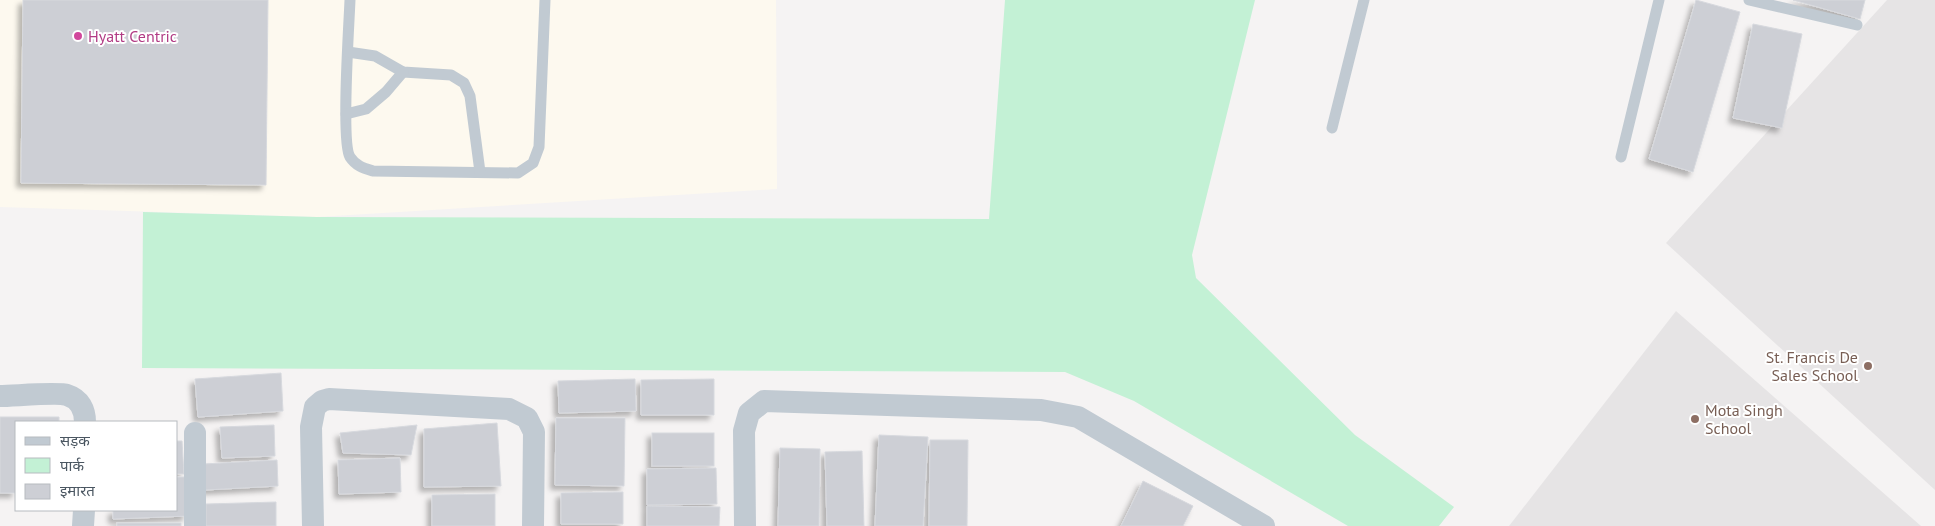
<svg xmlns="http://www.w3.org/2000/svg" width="1935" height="526" viewBox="0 0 1935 526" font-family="'PT Sans','Noto Sans Devanagari',sans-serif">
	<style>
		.commercial { fill: #fdf9ef }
		.education { fill: #e6e4e5 }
		.green { fill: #c3f1d5 }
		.building { fill: #cdcfd5; stroke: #d7d9de; filter: url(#shadow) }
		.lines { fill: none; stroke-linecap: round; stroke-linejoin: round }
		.lane { stroke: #c1cad2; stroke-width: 11 }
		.street { stroke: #c1cad2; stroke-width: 22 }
		.hotel-dot { fill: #d1479c; stroke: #fff; stroke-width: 2 }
		.education-dot { fill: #8d6e63; stroke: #fff; stroke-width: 2 }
		.labels { text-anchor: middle; stroke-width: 4; stroke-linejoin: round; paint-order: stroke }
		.hotel-label { font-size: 16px; fill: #b23c85; stroke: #fff; text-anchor: start }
		.education-label { font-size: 16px; fill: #785e54; stroke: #fff; text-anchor: end }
	</style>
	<defs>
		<filter id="shadow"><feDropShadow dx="-4.5" dy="4.5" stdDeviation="2.5" flood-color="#0004"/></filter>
	</defs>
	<rect width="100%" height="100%" fill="#f5f3f3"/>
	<!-- commercial -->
	<polygon class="commercial" points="0,0 776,0 777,189 317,217 0,207"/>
	<!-- education -->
	<g class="education">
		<polygon points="1887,0 1935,0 1935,490 1666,243"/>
		<polygon points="1676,311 1921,526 1509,526"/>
	</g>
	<!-- green -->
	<polygon class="green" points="1005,0 1255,0 1192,255 1196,278 1355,435 1454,507 1439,526 1348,526 1134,401 1065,372 142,368 143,212 317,217 989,219"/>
	<!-- building -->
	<g class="building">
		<polygon points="23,0 268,0 266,185 21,183"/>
		<polygon points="1696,0 1740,12 1693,172 1649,159"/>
		<polygon points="1793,0 1865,0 1860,19"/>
		<polygon points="1753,24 1802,34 1782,128 1733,118"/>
		<polygon points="281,373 283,411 198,417 195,379"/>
		<polygon points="635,379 636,411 559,413 558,381"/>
		<polygon points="714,379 714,415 641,415 641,380"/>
		<polygon points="0,417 59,417 59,422 16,422 16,493 0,493"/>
		<polygon points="556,418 625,418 624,486 555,485"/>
		<polygon points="497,423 501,486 424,487 424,429"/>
		<polygon points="274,425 275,456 222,458 220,427"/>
		<polygon points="417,425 411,455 343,453 340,433"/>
		<rect x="652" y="433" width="62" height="33"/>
		<polygon points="879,435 928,437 923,526 875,526"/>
		<polygon points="930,440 968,440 967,526 929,526"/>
		<polygon points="176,441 182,441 184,474 176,474"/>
		<polygon points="780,448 820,449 819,526 778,526"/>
		<polygon points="862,451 864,526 827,526 825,452"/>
		<polygon points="400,458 401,492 339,494 338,460"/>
		<polygon points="277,460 278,486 205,490 203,464"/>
		<polygon points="716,468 717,504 647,505 647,469"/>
		<polygon points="176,477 186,477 187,516 113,519 113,510 176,510"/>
		<polygon points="1143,481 1193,506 1183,526 1121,526"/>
		<polygon points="623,492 623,524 561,524 561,493"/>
		<polygon points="495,494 495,526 432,526 432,495"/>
		<polygon points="276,502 276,526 206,526 206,504"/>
		<polygon points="647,506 720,507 719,526 647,526"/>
		<rect x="117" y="523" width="64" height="3"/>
	</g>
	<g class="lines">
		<!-- lane -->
		<g class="lane">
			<path d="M350 0C349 25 341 143 350 157 356 166 363 168 373 171L518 173 533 163 539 147 545 0"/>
			<polyline points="1749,0 1857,25"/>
			<polyline points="348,52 375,56 403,72 451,75 464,83 470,96 480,172"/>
			<polyline points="346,114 366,109 386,92 403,72"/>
			<polyline points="1332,128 1364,0"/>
			<polyline points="1621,157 1659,0"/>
		</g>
		<!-- street -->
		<g class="street">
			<path d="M0 396C13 396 58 392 67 395 80 399 85 410 85 422"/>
			<polyline points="83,526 84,510"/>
			<polyline points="195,526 195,433"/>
			<polyline points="313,526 311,427 315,407 322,401 329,399 509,409 527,418 534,432 533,526"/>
			<polyline points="745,526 744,431 749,413 764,401 1041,410 1078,417 1264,526"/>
		</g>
	</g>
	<!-- markers -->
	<circle class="hotel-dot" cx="78" cy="36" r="5"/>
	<g class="education-dot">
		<circle cx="1868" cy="366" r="5"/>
		<circle cx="1695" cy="419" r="5"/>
	</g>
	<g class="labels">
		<!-- hotel labels -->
		<g class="hotel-label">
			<text x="88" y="42">Hyatt Centric</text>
		</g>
		<!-- education labels -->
		<g class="education-label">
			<text x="1858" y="363">St. Francis De<tspan x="1858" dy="18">Sales School</tspan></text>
			<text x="1705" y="416" text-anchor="start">Mota Singh<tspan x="1705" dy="18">School</tspan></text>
		</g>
	</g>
	<!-- legend -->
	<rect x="15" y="421" width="162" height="90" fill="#ffffff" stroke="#b7bbc0"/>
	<rect x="25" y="437" width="25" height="8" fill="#c1cad2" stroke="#b7bbc0"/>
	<text x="60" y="446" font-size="15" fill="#4a5661">सड़क</text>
	<rect x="25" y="458" width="25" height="15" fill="#c3f1d5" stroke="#b7bbc0"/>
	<text x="60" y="471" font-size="15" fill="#4a5661">पार्क</text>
	<rect x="25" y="484" width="25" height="15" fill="#cdcfd5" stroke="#b7bbc0"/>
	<text x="60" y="496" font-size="15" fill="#4a5661">इमारत</text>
</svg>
